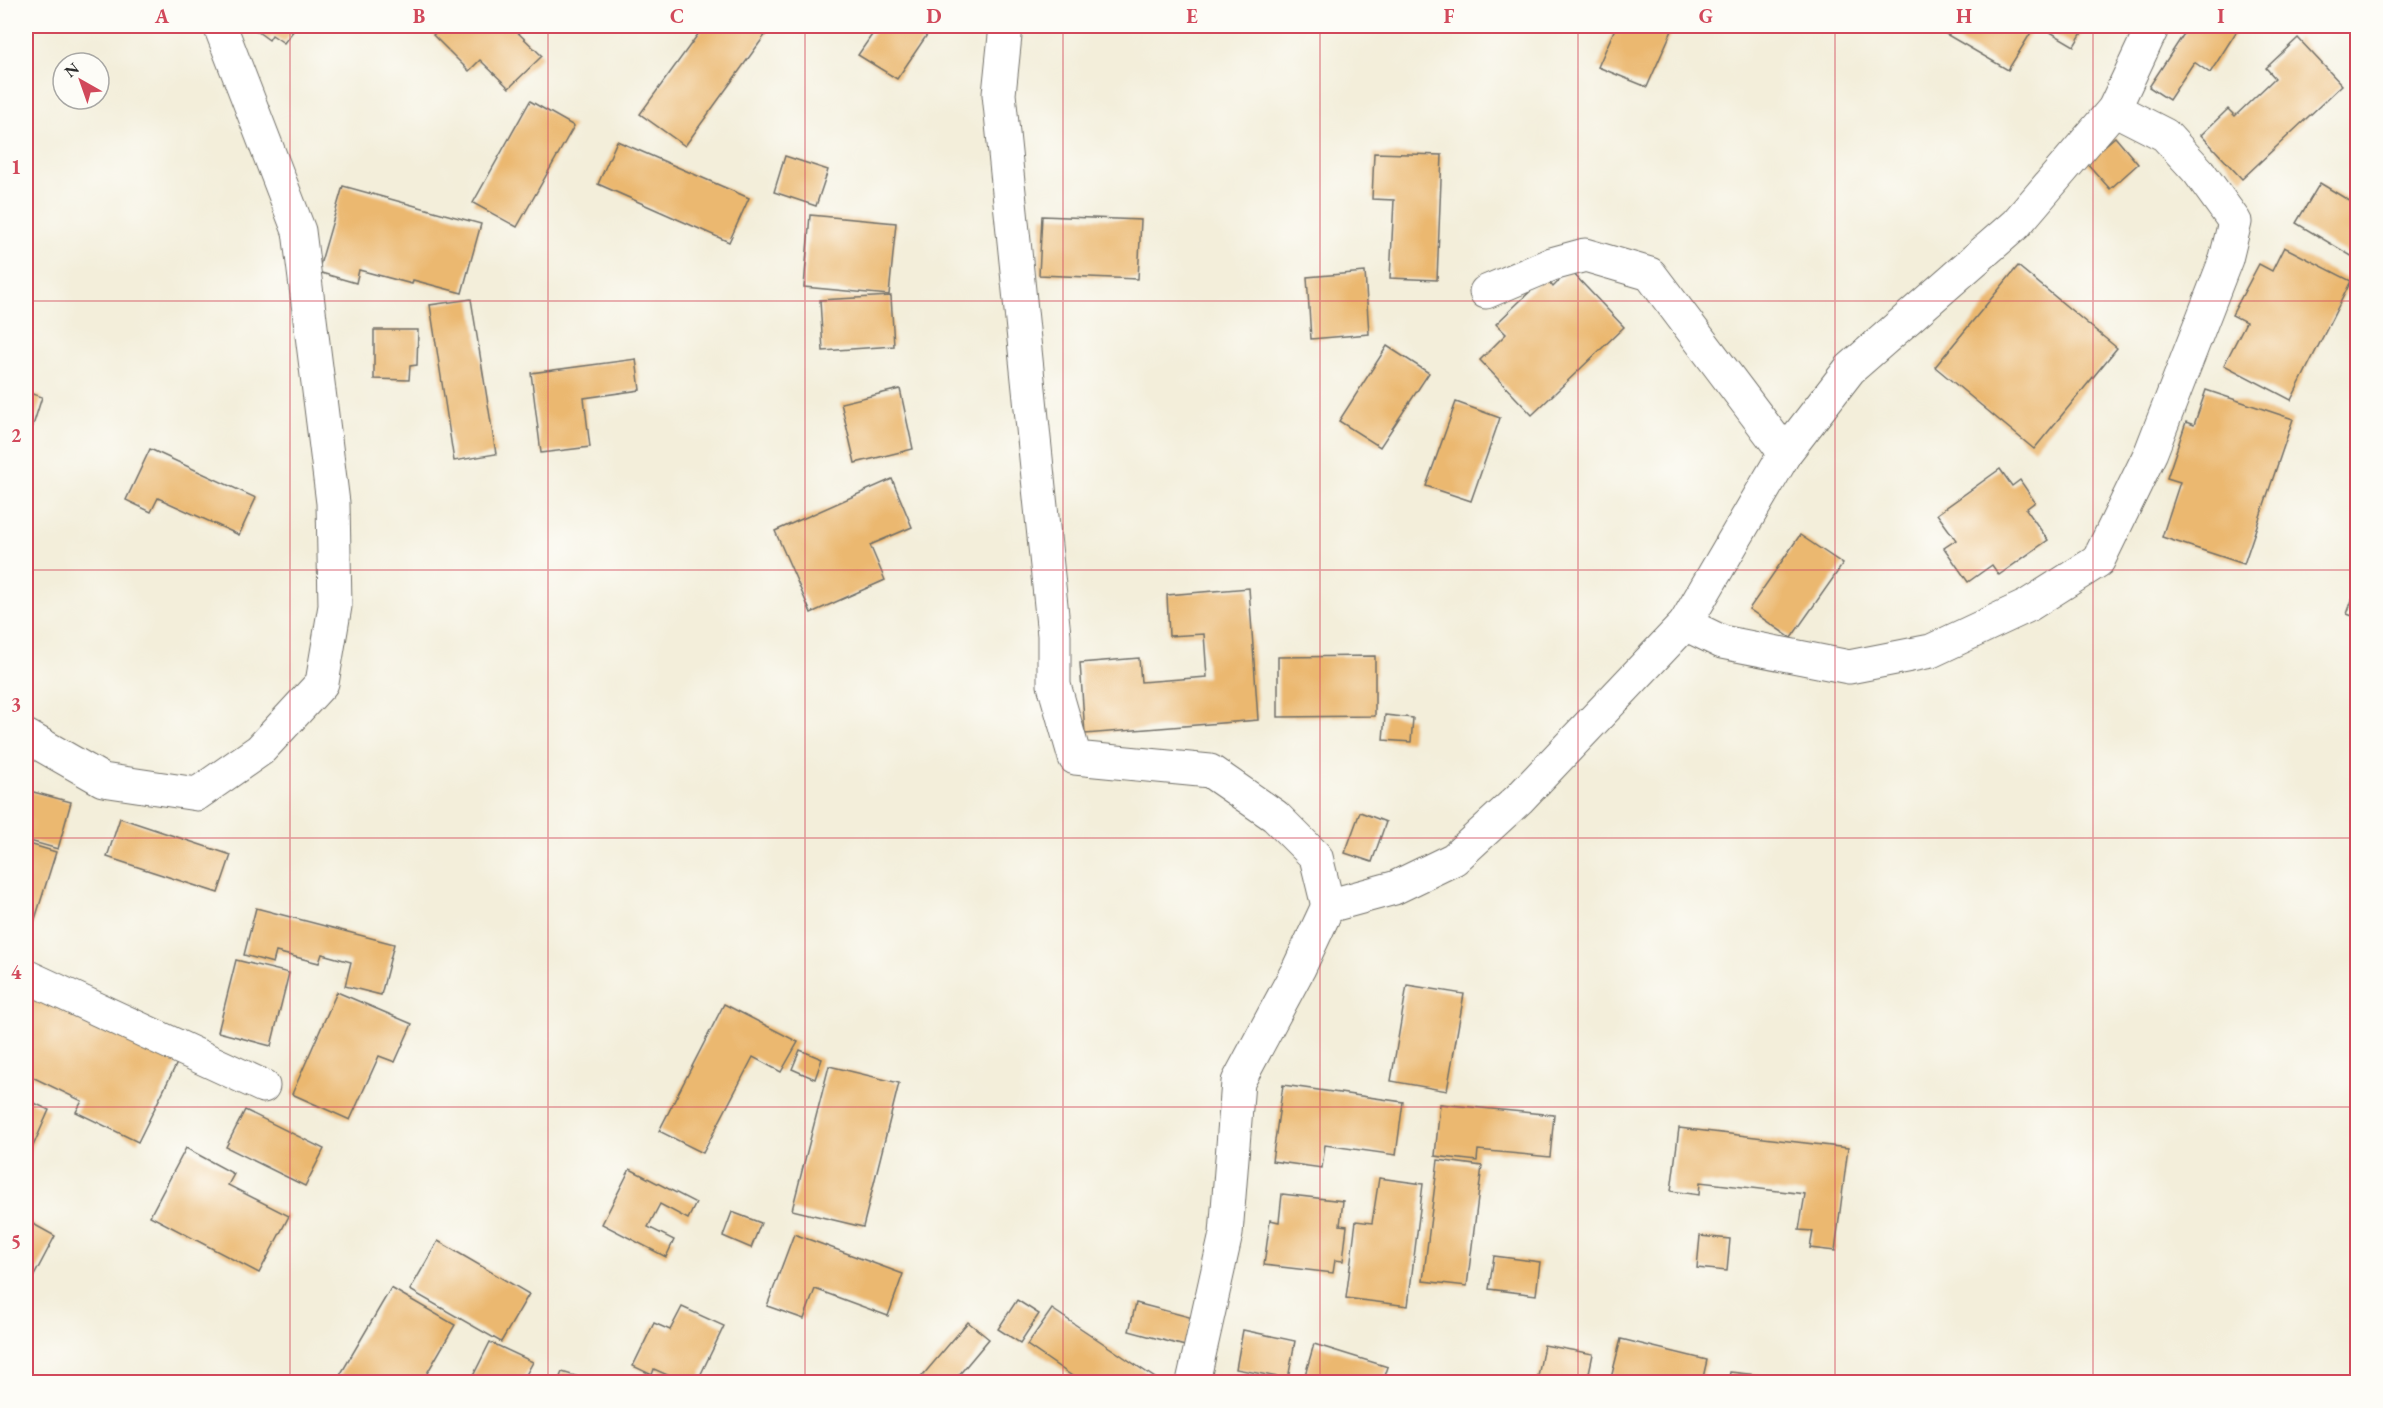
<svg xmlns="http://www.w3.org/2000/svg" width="2383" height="1408" viewBox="0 0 2383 1408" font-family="'EB Garamond',serif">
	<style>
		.building { fill: #ebb870 }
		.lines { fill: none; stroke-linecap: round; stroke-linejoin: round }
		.minor-casing { stroke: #716f68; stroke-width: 35 }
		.minor { stroke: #fff; stroke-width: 33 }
		.grid { fill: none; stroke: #d1495b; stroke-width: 1.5; stroke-opacity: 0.55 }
		.neatline { fill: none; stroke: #d1495b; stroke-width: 2 }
		.grid-label { font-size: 20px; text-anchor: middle; font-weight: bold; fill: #d1495b }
	</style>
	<rect width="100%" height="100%" fill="#fdfcf7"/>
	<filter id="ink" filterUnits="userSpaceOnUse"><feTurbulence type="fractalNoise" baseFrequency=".0167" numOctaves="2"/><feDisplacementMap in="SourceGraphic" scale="12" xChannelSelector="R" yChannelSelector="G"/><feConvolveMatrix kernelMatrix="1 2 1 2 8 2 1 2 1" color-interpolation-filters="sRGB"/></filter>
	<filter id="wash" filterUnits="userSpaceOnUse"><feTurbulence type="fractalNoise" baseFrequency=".008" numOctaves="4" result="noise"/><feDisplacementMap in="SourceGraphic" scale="24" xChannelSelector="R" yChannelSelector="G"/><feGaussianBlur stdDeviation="1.35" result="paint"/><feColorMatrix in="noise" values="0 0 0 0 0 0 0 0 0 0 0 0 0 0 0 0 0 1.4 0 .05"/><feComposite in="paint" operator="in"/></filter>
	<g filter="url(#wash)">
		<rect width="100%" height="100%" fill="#f3eeda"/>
		<g id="blocks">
			<!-- building -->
			<g class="building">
				<polygon points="250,26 297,26 284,43 272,35 269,40"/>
				<polygon points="442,26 511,26 542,56 509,88 480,60 469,71 433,35"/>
				<polygon points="704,26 771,27 685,146 640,114"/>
				<polygon points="878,26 933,26 897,79 858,55"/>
				<polygon points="1616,26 1674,26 1647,87 1598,67"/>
				<polygon points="1932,26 2035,26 2008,70"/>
				<polygon points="2040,26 2086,26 2074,46"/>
				<polygon points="2189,26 2240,26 2210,73 2194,62 2169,100 2149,87"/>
				<polygon points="2298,38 2342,85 2242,179 2201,135 2228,109 2235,116 2275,78 2266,68"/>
				<polygon points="530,101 574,126 517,227 473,203"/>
				<polygon points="2115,137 2138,164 2110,189 2086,162"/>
				<polygon points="617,141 749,198 729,242 598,184"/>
				<polygon points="1374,153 1442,155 1437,280 1390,278 1394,200 1372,199"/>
				<polygon points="785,156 828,170 816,206 774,192"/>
				<polygon points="2320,183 2358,206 2358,260 2296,223"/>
				<polygon points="343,186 481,224 462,293 413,280 412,284 359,270 356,283 318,272"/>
				<polygon points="810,215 896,223 889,295 804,287"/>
				<polygon points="1042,216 1141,220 1138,279 1039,275"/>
				<polygon points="2284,247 2351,281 2291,400 2224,365 2246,322 2232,315 2259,264 2272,271"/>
				<polygon points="2018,266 2117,348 2034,449 1935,367"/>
				<polygon points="1570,270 1624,327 1532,415 1480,360 1506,334 1496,324 1545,277 1553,287"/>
				<polygon points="1365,272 1369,334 1311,339 1307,277"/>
				<polygon points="891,296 894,346 823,351 820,300"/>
				<polygon points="471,299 496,454 454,461 430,305"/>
				<polygon points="374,330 418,330 417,365 410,366 409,380 374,379"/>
				<polygon points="1387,346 1429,373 1380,447 1339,421"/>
				<polygon points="636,359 640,390 584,398 590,447 541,453 531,373"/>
				<polygon points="900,389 913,449 855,463 841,403"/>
				<polygon points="2206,390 2293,419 2244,564 2162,537 2180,482 2167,478 2186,422 2194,425"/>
				<polygon points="26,392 42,397 30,435 26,434"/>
				<polygon points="1456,402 1500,418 1471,501 1426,486"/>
				<polygon points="150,449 256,498 239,535 158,498 151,512 126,500"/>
				<polygon points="2000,469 2012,486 2020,480 2035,502 2026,509 2048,540 1999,575 1992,565 1968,582 1944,548 1956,540 1937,514"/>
				<polygon points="892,479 912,527 870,545 885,580 811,613 775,531"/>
				<polygon points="1800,535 1843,564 1791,638 1749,609"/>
				<polygon points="2358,583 2358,618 2347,614"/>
				<polygon points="1249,588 1258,720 1085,734 1080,663 1139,658 1141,682 1207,677 1204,634 1169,636 1167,595"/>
				<polygon points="1375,656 1375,716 1278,717 1278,657"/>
				<polygon points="1385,715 1413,718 1411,742 1383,740"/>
				<polygon points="26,790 71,802 58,849 26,840"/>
				<polygon points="1360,812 1386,822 1372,862 1345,853"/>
				<polygon points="120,818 231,855 218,893 107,857"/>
				<polygon points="26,843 56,852 26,948"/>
				<polygon points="256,908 394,944 381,995 345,986 351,962 322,954 319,963 276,952 273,963 244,955"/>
				<polygon points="236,960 289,973 271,1046 218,1032"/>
				<polygon points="1407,985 1464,994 1447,1091 1391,1081"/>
				<polygon points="31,992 177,1063 138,1142 76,1112 82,1101 26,1074 26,1048 33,1032 26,1029 26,1004"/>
				<polygon points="337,992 412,1024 395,1062 379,1056 350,1120 292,1094"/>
				<polygon points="724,1004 798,1042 781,1072 753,1057 703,1153 659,1131"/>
				<polygon points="800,1050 822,1059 815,1079 792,1069"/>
				<polygon points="829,1066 899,1083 863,1227 792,1210"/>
				<polygon points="1283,1085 1403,1102 1396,1155 1325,1145 1322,1168 1272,1161"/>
				<polygon points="26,1099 49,1110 26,1162"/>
				<polygon points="1440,1104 1554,1115 1550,1157 1478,1150 1477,1161 1435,1156"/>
				<polygon points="245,1110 324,1149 305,1186 226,1147"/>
				<polygon points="1679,1128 1848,1148 1835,1251 1810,1248 1813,1231 1799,1230 1805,1194 1700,1182 1699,1195 1671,1191"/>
				<polygon points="186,1148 234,1174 228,1185 289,1216 259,1273 150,1216"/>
				<polygon points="1438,1160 1482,1166 1467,1286 1423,1281"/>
				<polygon points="630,1169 696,1203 688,1219 660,1204 648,1227 674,1240 666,1257 602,1224"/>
				<polygon points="1379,1178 1423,1184 1408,1306 1346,1298 1356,1221 1372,1223"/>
				<polygon points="1282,1194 1343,1201 1340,1225 1347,1226 1343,1261 1335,1260 1333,1273 1264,1265 1270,1220 1279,1222"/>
				<polygon points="732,1212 761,1223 751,1248 723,1236"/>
				<polygon points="26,1220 55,1236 26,1291"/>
				<polygon points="794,1234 903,1274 888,1316 815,1289 804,1319 767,1306"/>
				<polygon points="1700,1236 1730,1239 1727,1271 1697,1268"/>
				<polygon points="438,1241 529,1294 501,1342 410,1290"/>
				<polygon points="1494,1256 1540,1262 1536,1295 1489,1289"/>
				<polygon points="391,1288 455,1325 422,1382 336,1382"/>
				<polygon points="1017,1300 1039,1314 1020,1343 998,1329"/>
				<polygon points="1136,1303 1193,1318 1185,1346 1129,1331"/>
				<polygon points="682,1307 724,1326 697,1382 683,1382 654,1369 652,1375 633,1366 654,1323 670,1330"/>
				<polygon points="1052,1309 1161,1382 1081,1382 1027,1345"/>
				<polygon points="968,1322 989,1339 953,1382 917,1382"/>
				<polygon points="1243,1330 1295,1341 1288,1379 1236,1369"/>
				<polygon points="1621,1339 1707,1360 1702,1382 1610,1382"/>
				<polygon points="490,1342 533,1362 522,1382 470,1382"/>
				<polygon points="1314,1344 1388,1367 1383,1382 1303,1382"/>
				<polygon points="1544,1345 1593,1354 1587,1382 1537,1382"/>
				<polygon points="562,1372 595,1382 558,1382"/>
				<polygon points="1730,1372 1766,1376 1765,1382 1728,1382"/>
			</g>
		</g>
	</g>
	<g filter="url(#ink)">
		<use href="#blocks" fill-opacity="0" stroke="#716f68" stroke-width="1.5"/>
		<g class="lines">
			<defs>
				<g id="minor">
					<polyline points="1006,26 999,94 1054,635 1054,685 1075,758 1210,771 1275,816 1316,857 1328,906"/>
					<polyline points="1486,292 1552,264 1585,255 1650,274 1785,453"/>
					<polyline points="1685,624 1722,642 1849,667 1931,651 2027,606 2098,561 2151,452 2226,259 2235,222 2199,172 2165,135 2114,109"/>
					<polyline points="26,736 103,780 197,794 260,750 322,683 335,606 333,503 299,231 220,26"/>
					<polyline points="26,976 263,1086"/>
					<polyline points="1193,1382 1226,1234 1238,1082 1299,968 1328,906 1394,888 1454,859 1519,799 1685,624 1785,453 1850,369 2016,224 2114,109 2153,26"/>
				</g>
			</defs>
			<!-- minor casing -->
			<use href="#minor" class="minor-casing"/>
			<!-- minor -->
			<use href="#minor" class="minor"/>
		</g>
	</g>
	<!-- grid -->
	<path class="grid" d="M290 26V1382M548 26V1382M805 26V1382M1063 26V1382M1320 26V1382M1578 26V1382M1835 26V1382M2093 26V1382M26 301H2358M26 570H2358M26 838H2358M26 1107H2358"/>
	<!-- margin -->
	<rect width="2383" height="1408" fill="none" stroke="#fdfcf7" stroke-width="66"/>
	<!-- north arrow -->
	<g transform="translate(81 81) rotate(320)"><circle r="28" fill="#fdfcf7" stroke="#a9a8a5" stroke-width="1.5"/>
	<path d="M0-4.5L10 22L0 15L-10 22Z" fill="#d1495b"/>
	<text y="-9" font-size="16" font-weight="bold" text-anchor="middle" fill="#2b2b2b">N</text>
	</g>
	<rect x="33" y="33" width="2317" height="1342" class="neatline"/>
	<g class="grid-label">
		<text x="162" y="23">A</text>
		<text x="419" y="23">B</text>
		<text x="677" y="23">C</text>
		<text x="934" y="23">D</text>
		<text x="1192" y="23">E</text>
		<text x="1449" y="23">F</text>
		<text x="1706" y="23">G</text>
		<text x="1964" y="23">H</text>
		<text x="2221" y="23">I</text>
		<text x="16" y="174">1</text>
		<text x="16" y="442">2</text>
		<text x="16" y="711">3</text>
		<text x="16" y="979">4</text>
		<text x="16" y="1248">5</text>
	</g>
</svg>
